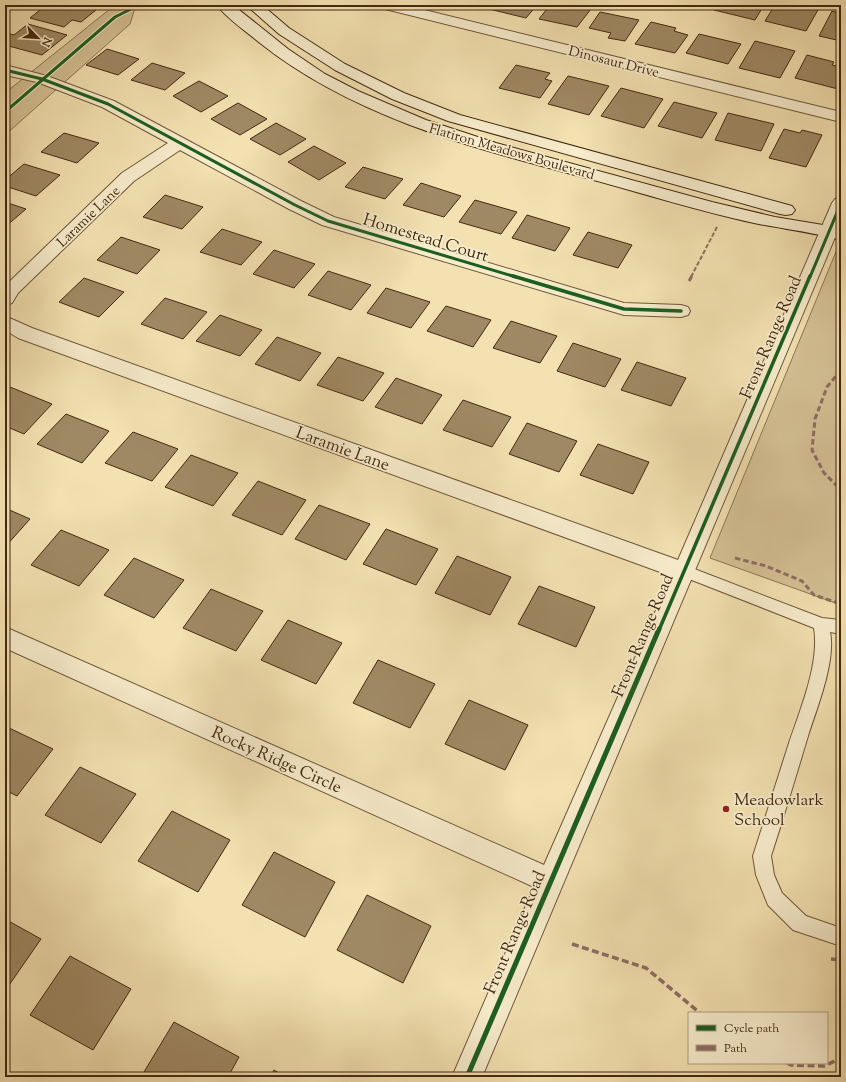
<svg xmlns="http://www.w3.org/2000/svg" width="846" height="1082" viewBox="0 0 846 1082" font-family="'Sorts Mill Goudy',serif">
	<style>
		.green { fill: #d5c296; stroke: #8c7654 }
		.building { fill: #9f8964; stroke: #432911 }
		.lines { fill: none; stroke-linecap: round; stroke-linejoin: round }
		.lane-casing { stroke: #6f5739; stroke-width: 2 }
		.street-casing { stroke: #6f5739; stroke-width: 2 }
		.secondary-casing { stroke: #432911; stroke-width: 2 }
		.lane { fill: #f7eccc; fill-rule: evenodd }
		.street { fill: #f7eccc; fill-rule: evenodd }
		.secondary { fill: #f7eccc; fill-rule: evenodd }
		.quiet-far2 { stroke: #8d6e63; stroke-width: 2; stroke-dasharray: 4.5 2; stroke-linecap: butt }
		.quiet-far1 { stroke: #8d6e63; stroke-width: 3; stroke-dasharray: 5.5 3; stroke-linecap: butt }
		.quiet { stroke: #8d6e63; stroke-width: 3.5; stroke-dasharray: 7 3.5; stroke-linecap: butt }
		.cycleway-far2-casing { stroke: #f7eccc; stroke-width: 5 }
		.cycleway-far1-casing { stroke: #f7eccc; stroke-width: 6 }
		.cycleway-casing { stroke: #f7eccc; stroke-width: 8 }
		.cycleway-far2 { stroke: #1b5e20; stroke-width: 3 }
		.cycleway-far1 { stroke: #1b5e20; stroke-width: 3.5 }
		.cycleway { stroke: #1b5e20; stroke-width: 5 }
		.poi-dot { fill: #8f2418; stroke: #f7eccc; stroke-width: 1.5 }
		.labels { text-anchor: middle; stroke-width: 3.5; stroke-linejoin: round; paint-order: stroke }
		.far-street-label { font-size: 14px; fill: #432911; stroke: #f7eccc }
		.street-label { font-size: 17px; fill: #432911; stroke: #f7eccc }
		.poi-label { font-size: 17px; fill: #432911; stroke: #f7eccc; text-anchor: start }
	</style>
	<rect width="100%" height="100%" fill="#f3e1b1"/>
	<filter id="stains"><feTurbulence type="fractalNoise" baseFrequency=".005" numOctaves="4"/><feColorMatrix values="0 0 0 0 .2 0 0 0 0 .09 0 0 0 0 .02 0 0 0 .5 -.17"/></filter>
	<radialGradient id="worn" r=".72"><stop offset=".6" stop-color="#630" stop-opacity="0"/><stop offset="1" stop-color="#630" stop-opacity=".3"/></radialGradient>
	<!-- green -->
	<g class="green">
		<polygon points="115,5 136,5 130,24 5,135 5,93"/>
		<polygon points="838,247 841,248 841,605 710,558"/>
	</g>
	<!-- building -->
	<g class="building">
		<polygon points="46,5 76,5 96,10 81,22 72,20 64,27 30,18"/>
		<polygon points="492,5 537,5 526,18 489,9"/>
		<polygon points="550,5 578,5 591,9 577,27 539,19"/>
		<polygon points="717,5 764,5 755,20 714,10"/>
		<polygon points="775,5 788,5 798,7 800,5 806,5 819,8 806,31 765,21"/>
		<polygon points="832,11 841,14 841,41 819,36"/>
		<polygon points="600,12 639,20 625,41 608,38 611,33 589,28"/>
		<polygon points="651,22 676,28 674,31 688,35 675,53 635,44"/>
		<polygon points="28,24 67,35 42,55 5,45 5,34 7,33 14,35"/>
		<polygon points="699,34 741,44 728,64 686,53"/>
		<polygon points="755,41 795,51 780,78 739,68"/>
		<polygon points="107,49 139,59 118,75 86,65"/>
		<polygon points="807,55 834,62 832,65 841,67 841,83 838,89 795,78"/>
		<polygon points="152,63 185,73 165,90 131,80"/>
		<polygon points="516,65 550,73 545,79 552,81 540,98 499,88"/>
		<polygon points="568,76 609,86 589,115 548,104"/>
		<polygon points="199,81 228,96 201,112 173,96"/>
		<polygon points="621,88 663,99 644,128 601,116"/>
		<polygon points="674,102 717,113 702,138 658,126"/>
		<polygon points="238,103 267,119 240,135 211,119"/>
		<polygon points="728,113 774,124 761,151 715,140"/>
		<polygon points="276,123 306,139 280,155 250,139"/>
		<polygon points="784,129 800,133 802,130 822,135 806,167 769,158"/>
		<polygon points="64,133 99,143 77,163 41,152"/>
		<polygon points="314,146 346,163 319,180 288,162"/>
		<polygon points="24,164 60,175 36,196 5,186 5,180"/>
		<polygon points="363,167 403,179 385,199 345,187"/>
		<polygon points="421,183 461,196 444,217 403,205"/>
		<polygon points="165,195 203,207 182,229 143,217"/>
		<polygon points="475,200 517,212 501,234 459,222"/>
		<polygon points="5,202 26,209 5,227"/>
		<polygon points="527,215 570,228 555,251 512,238"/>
		<polygon points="222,229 262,242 241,265 200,252"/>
		<polygon points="588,232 632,245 618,268 573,255"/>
		<polygon points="121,237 160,250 137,274 97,260"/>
		<polygon points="274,250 315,264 294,288 253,274"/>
		<polygon points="328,271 371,285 351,310 308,295"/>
		<polygon points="84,278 124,292 99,317 59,302"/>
		<polygon points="386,288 430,302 411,328 367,313"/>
		<polygon points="165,298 207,312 183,339 141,324"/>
		<polygon points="446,306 491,320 473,347 427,331"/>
		<polygon points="220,315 262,330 240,356 196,341"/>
		<polygon points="511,321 557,336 540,363 493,348"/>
		<polygon points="277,337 321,353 300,381 255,364"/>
		<polygon points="573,343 621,359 605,387 557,371"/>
		<polygon points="338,357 384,373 363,401 317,385"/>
		<polygon points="637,362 686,378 671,406 621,390"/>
		<polygon points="396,378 442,395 422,424 375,407"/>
		<polygon points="10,387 52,404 24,434 5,426 5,392"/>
		<polygon points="463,400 511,417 492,447 443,430"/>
		<polygon points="66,414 109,431 82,463 37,444"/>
		<polygon points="527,423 577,441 559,472 509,454"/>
		<polygon points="133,432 178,449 152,481 105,463"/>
		<polygon points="598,444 649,462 633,494 580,475"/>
		<polygon points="191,455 238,473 213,506 165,487"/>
		<polygon points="258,481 306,500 282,535 232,515"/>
		<polygon points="319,505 370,524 346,560 295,539"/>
		<polygon points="5,508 30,519 5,547"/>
		<polygon points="386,529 438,549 416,585 363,564"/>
		<polygon points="61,530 109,550 79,586 31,565"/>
		<polygon points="457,556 511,577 490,615 435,593"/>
		<polygon points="134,558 184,580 154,618 104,595"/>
		<polygon points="539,586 595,607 576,647 518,624"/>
		<polygon points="211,589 263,611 236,651 183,628"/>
		<polygon points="288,620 342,643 316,684 261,660"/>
		<polygon points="378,660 435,684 410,728 353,703"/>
		<polygon points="469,700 528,725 505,770 445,744"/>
		<polygon points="5,726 53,749 17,796 5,790"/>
		<polygon points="80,767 136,794 101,843 45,815"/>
		<polygon points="172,811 230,840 198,892 138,861"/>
		<polygon points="274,852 335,882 305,937 242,905"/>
		<polygon points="367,895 431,926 403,983 337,950"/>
		<polygon points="5,919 41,939 5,991"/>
		<polygon points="70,956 131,989 93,1050 30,1015"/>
		<polygon points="174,1022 239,1057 228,1077 141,1077"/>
		<polygon points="274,1070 286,1077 270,1077"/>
	</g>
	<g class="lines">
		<defs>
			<path id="lane" d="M684 565 822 618 841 620V634L830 632C836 661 817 708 808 736 796 776 784 816 771 856L774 875 782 893 806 916 841 928V946L793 930 768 905 756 875 753 856C765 818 777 781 789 743 800 710 820 663 814 628L679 575 676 571 679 567Z"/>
			<g id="street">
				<polygon points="379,5 404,5 841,112 841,122 381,8"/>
				<polygon points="5,65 47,76 114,101 301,201 334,217 624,303 681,305 688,307 690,311 688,315 681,317 624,315 322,225 289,209 180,150 134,181 18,293 12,303 5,305 6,285 122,173 168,143 102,107 37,82 5,75"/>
				<polygon points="841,198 841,223 482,1077 452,1077 534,887 5,648 5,627 544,865 671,576 18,338 5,330 5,316 32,328 678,560 832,203 835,199"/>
			</g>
			<g id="secondary">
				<path d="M217 5H233L288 49 325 74 358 91 426 120 496 143 712 202 775 217 841 228V240C812 232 783 229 754 223 699 211 645 194 590 179 475 148 356 119 260 43 248 33 225 17 217 5Z"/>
				<polygon points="246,5 262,5 289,28 345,64 404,93 460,115 792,206 795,210 792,214 786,215 780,214 448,121 392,99 335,70 279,34"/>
			</g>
		</defs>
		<!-- lane casing -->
		<use href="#lane" class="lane-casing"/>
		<!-- street casing -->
		<use href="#street" class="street-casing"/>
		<!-- secondary casing -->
		<use href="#secondary" class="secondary-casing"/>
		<!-- lane -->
		<use href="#lane" class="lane"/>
		<!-- street -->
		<use href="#street" class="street"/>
		<!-- secondary -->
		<use href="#secondary" class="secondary"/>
		<!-- quiet-far2 -->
		<polyline class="quiet-far2" points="691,277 718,225"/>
		<!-- quiet-far1 -->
		<g class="quiet-far1">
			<polyline points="689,281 692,276"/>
			<polyline points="841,370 827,387 815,419 812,450 824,473 841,490"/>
			<polyline points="735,558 766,566 802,581 814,595 841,604"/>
		</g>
		<!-- quiet -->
		<g class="quiet">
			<polyline points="572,944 646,968 700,1013"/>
			<polyline points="831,959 841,960"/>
			<polyline points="787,1063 791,1065 824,1066 841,1058"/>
		</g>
		<defs>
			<g id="cycleway-far2">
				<polyline points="5,70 42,79 108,104 295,205 328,221 516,277"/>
				<polyline points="5,112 115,17 135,7 154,5"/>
				<polyline points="810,277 841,203"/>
			</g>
			<g id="cycleway-far1">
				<polyline points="513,276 624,309 681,311"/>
				<polyline points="659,630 810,276"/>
			</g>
			<polyline id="cycleway" points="467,1077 659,629"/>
		</defs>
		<!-- cycleway-far2 casing -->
		<use href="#cycleway-far2" class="cycleway-far2-casing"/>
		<!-- cycleway-far1 casing -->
		<use href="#cycleway-far1" class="cycleway-far1-casing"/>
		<!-- cycleway casing -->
		<use href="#cycleway" class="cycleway-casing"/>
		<!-- cycleway-far2 -->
		<use href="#cycleway-far2" class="cycleway-far2"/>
		<!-- cycleway-far1 -->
		<use href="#cycleway-far1" class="cycleway-far1"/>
		<!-- cycleway -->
		<use href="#cycleway" class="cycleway"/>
	</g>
	<!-- markers -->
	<circle class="poi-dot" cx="726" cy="809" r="4"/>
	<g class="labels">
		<!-- far-street labels -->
		<g class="far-street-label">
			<text transform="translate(614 61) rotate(14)" y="5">Dinosaur Drive</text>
			<text transform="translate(512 151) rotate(16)" y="5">Flatiron Meadows Boulevard</text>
			<text transform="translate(88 216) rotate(-44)" y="5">Laramie Lane</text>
		</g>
		<!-- street labels -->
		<g class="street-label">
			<text transform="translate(426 237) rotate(17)" y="6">Homestead Court</text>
			<text transform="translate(770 337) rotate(-67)" y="6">Front Range Road</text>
			<text transform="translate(343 448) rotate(20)" y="6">Laramie Lane</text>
			<text transform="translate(642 635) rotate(-67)" y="6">Front Range Road</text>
			<text transform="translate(277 759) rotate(24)" y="6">Rocky Ridge Circle</text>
			<text transform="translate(514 932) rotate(-67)" y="6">Front Range Road</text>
		</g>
		<!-- poi labels -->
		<g class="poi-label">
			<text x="734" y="805">Meadowlark<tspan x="734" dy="20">School</tspan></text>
		</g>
	</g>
	<!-- margin -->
	<rect width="846" height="1082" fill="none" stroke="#f3e1b1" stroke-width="20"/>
	<rect x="6" y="6" width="834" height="1070" fill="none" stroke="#432911" stroke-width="2"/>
	<rect x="10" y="10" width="826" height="1062" fill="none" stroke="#432911"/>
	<!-- legend -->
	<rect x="688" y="1012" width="140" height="52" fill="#f7eccc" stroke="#af9e81"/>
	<rect x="696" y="1025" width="20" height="6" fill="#1b5e20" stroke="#af9e81"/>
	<text x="724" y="1032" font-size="12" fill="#432911">Cycle path</text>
	<rect x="696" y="1045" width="20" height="6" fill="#8d6e63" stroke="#af9e81"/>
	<text x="724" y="1052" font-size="12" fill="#432911">Path</text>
	<!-- north arrow -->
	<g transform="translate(38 38) rotate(115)" stroke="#f7eccc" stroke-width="3" paint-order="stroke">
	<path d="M0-3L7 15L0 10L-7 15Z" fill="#432911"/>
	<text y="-6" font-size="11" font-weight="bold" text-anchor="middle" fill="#432911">N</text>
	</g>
	<rect width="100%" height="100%" filter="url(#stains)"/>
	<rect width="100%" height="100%" fill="url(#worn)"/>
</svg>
